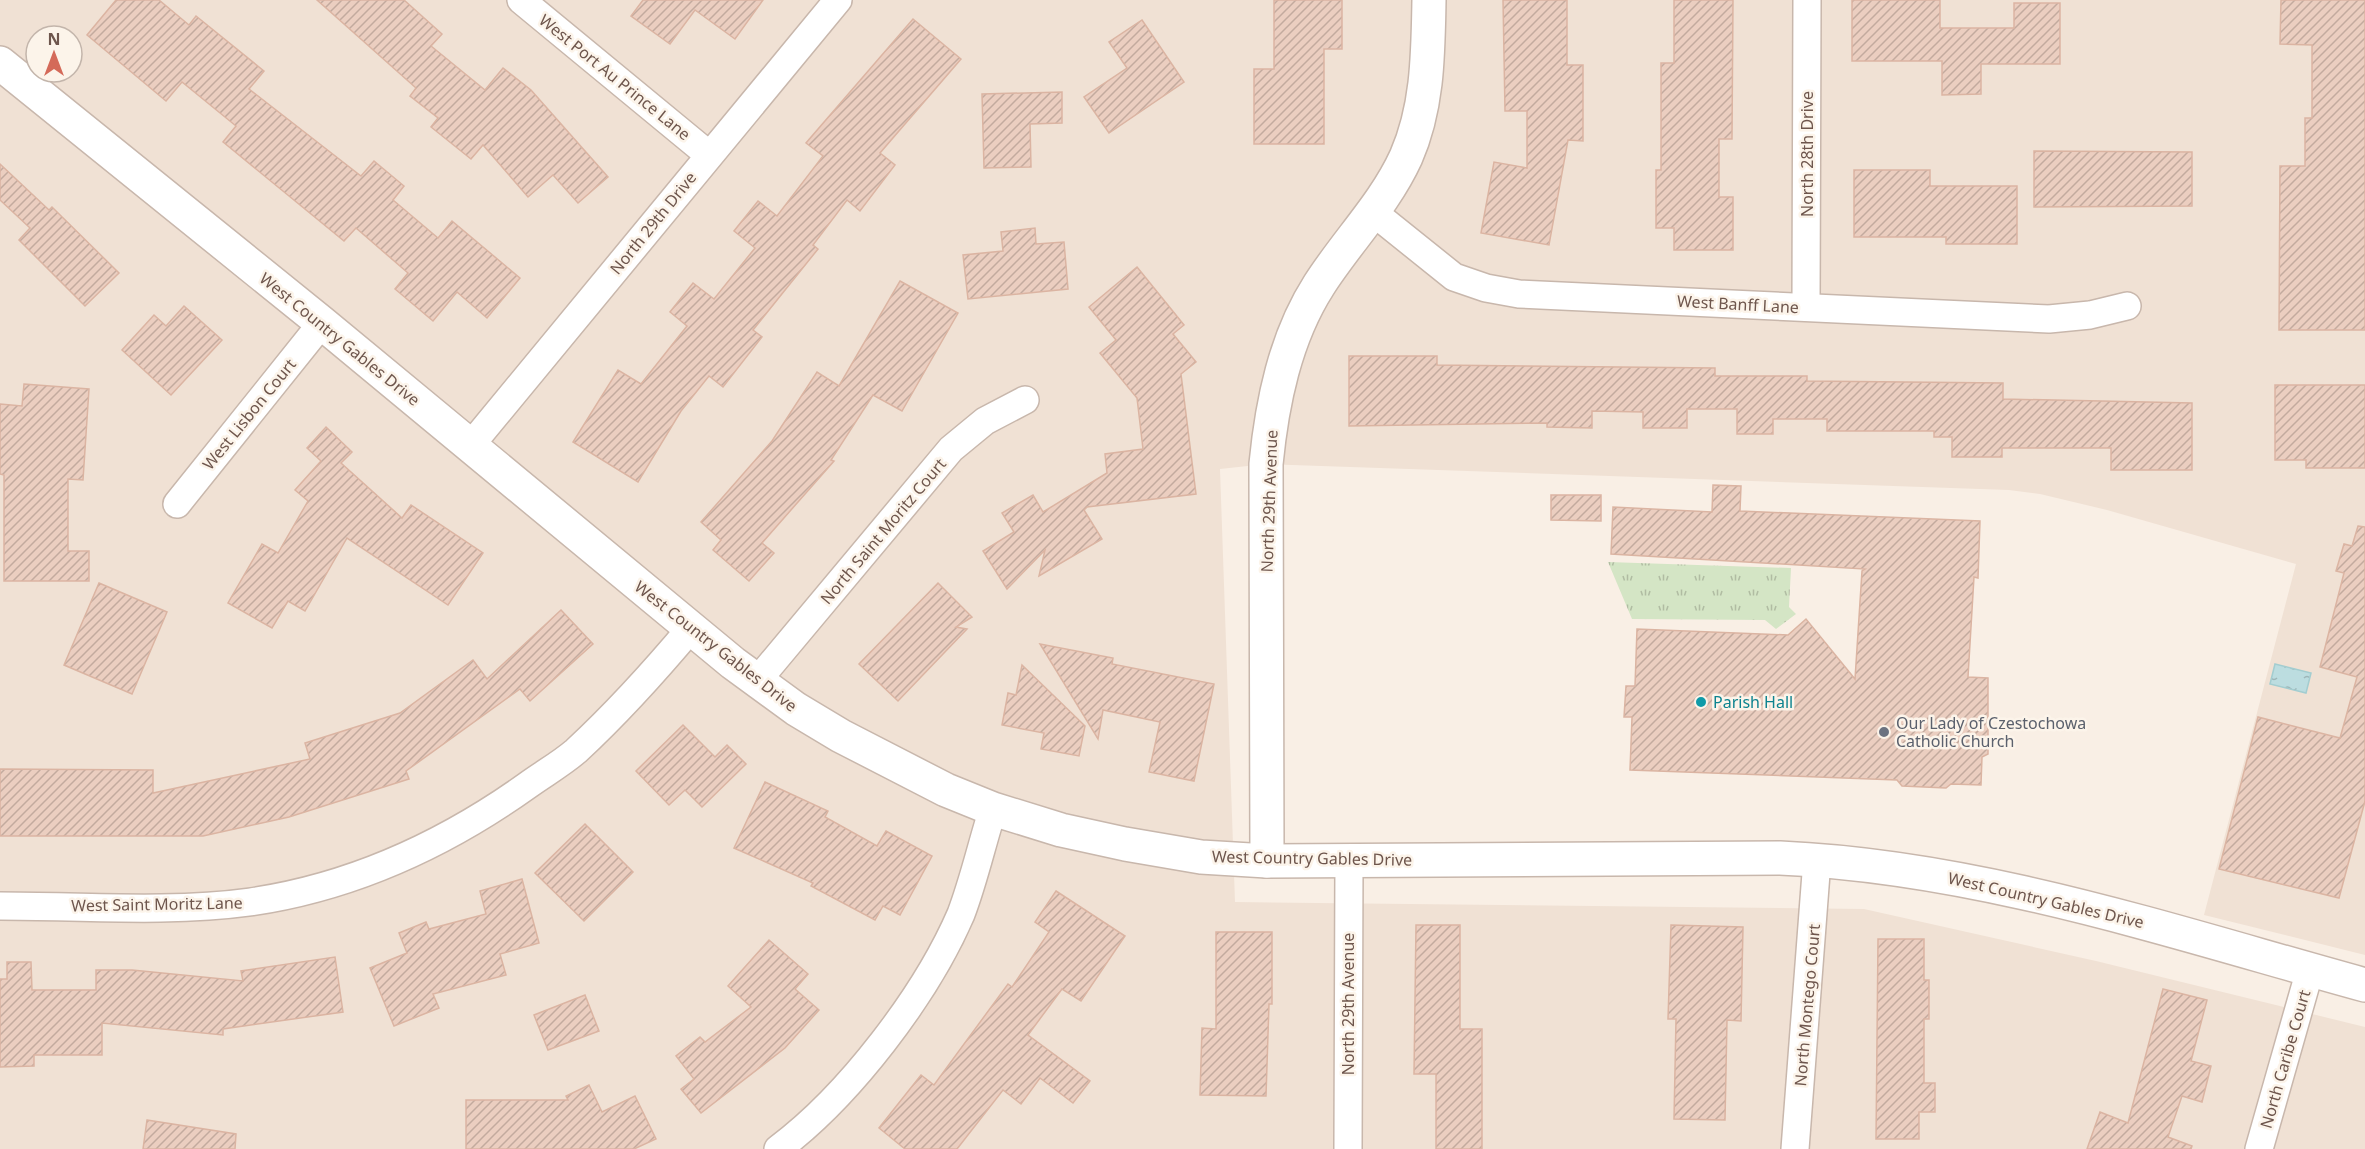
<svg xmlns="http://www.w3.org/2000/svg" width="2365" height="1149" viewBox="0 0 2365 1149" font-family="'Noto Sans',sans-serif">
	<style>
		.residential { fill: #f0e1d4; fill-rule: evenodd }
		.grass { fill: url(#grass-tufts) }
		.water { fill: url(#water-ripples); stroke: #a3cdd0; stroke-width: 1.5 }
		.building { fill: url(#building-hatch); stroke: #dbb4a2; stroke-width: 1.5 }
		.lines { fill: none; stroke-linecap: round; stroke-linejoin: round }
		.minor-casing { stroke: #c8b7ac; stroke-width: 30 }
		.tertiary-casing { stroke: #c8b7ac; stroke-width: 36 }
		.minor { stroke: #fff; stroke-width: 27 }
		.tertiary { stroke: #fff; stroke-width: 33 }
		.culture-dot { fill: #0f9aa8; stroke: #fcf4ea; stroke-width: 2 }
		.worship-dot { fill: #6b7280; stroke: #fcf4ea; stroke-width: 2 }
		.labels { text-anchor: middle; stroke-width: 5; stroke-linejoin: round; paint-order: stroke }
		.street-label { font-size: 16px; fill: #6e564d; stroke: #fcf4ea }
		.culture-label { font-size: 16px; fill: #0d838f; stroke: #fcf4ea; text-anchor: start }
		.worship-label { font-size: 16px; fill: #5b616d; stroke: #fcf4ea; text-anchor: start }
	</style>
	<defs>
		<pattern id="grass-tufts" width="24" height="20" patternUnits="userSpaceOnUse" patternTransform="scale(1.5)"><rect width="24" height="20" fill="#d4e5c5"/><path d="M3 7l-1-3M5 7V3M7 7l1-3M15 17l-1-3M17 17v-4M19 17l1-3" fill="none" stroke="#b0bca2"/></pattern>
		<pattern id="water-ripples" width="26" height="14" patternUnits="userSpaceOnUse" patternTransform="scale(1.5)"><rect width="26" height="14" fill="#bcdde0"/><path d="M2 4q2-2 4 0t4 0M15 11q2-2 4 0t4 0" fill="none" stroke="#9db6b8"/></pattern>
		<pattern id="building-hatch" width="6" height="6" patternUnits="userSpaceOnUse" patternTransform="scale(1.5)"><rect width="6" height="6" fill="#ebcec0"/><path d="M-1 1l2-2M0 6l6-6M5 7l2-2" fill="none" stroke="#c3aa9e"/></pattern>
	</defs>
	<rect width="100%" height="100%" fill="#f9efe5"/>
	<!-- residential -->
	<path class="residential" d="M0 0H2365V955L2204 915 2296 564 2107 510 2040 494 2009 490 1266 464 1220 469 1235 902 1864 909 2096 961 2365 1027V1149H0ZM36 36H72V72H36Z"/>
	<!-- grass -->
	<polygon class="grass" points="1608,562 1791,568 1789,607 1796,614 1776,629 1765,620 1632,619"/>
	<!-- water -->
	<polygon class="water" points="2275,664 2311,673 2306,693 2270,684"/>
	<!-- building -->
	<g class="building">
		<polygon points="116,0 159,0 189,25 196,16 264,71 249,89 361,176 374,161 404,186 393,200 438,238 452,221 520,278 487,318 457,292 433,321 395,289 408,273 356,228 344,241 223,142 236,126 182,82 166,101 87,35"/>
		<polygon points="317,0 404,0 442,34 431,46 485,90 503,68 531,90 608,177 578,203 553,175 528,197 483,145 471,159 431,127 438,118 410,96 416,88"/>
		<polygon points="643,0 763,0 735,39 695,10 670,44 631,16"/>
		<polygon points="1274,0 1342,0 1342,49 1324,49 1324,144 1254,144 1254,69 1274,69"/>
		<polygon points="1503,0 1567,0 1567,65 1583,65 1583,141 1568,140 1549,245 1481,233 1494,162 1527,168 1527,111 1505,111"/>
		<polygon points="1674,0 1733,0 1732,139 1719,139 1719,197 1733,197 1733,250 1674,250 1674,228 1656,228 1656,170 1661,170 1661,63 1674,63"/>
		<polygon points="1852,0 1940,0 1940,28 2014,28 2014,3 2060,3 2060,64 1981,64 1981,94 1942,95 1942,61 1852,61"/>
		<polygon points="2281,0 2365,0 2365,330 2279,330 2280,166 2305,166 2305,118 2312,118 2312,45 2280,44"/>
		<polygon points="913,19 961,59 880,153 895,165 860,211 847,200 813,245 818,249 753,330 762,337 723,387 709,376 681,411 638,482 573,442 618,370 641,384 687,326 670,312 693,283 714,299 755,248 734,231 758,201 777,216 823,156 806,143"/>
		<polygon points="1142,20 1184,82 1109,133 1084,97 1127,68 1109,42"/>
		<polygon points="1062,92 1062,123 1030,124 1031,167 984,168 982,94"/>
		<polygon points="2034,151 2192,152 2192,206 2034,207"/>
		<polygon points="0,164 49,210 52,207 119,273 85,306 19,240 30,228 0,200"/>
		<polygon points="1854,170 1930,170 1930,186 2017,186 2017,244 1946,244 1946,237 1854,237"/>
		<polygon points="1035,228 1036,244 1064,242 1068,289 968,299 963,255 1003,251 1001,232"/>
		<polygon points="1137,267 1184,325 1173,334 1196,362 1181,374 1196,494 1087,507 1084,510 1102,539 1039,576 1045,550 1007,589 983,551 1014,532 1002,513 1033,495 1043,512 1107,473 1105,454 1143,449 1137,398 1100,353 1116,340 1089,307"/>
		<polygon points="900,281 958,313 902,411 873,395 831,460 834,461 762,543 774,553 749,581 713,550 721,540 701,522 772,441 817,372 839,386"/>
		<polygon points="184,306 222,340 171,395 122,350 154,315 166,326"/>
		<polygon points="1349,356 1437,356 1437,365 1715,368 1715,376 1807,376 1807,381 2003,383 2003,399 2192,403 2192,470 2111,470 2111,448 2002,448 2002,457 1952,457 1952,437 1934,437 1934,431 1827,431 1827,419 1773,419 1773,434 1737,434 1737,409 1687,409 1687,428 1643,428 1643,412 1592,411 1592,428 1547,427 1547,423 1349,426"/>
		<polygon points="24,384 89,389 83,480 68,479 68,551 89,551 89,581 4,581 4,475 0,474 0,404 22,406"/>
		<polygon points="2275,385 2365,385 2365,468 2306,468 2306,460 2275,460"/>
		<polygon points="326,427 352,452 341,463 402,518 411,505 483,553 448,605 347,538 305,611 288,601 272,628 228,603 262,544 278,553 308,501 295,490 321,461 307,448"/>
		<polygon points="1713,485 1741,486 1740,511 1980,521 1978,578 1974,577 1968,677 1988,678 1988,754 1982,757 1981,785 1951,784 1946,788 1902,786 1897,780 1630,770 1632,717 1624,717 1626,686 1635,686 1637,629 1788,635 1806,619 1855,679 1862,571 1865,569 1611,554 1613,507 1712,512"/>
		<polygon points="1551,495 1601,495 1601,521 1551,520"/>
		<polygon points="2358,526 2365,527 2365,801 2339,898 2219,869 2258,717 2340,738 2357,677 2320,667 2344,573 2336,571 2344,544 2352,546"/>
		<polygon points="99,583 167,612 132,694 64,665"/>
		<polygon points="938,583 972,617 956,627 967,629 898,701 859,664"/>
		<polygon points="561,610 593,644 530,701 520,689 406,771 409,779 289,817 203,836 0,836 0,769 153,770 153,793 310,759 305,743 400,713 473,660 487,679"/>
		<polygon points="1040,644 1113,658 1112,664 1214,684 1194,781 1149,772 1160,722 1103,710 1098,739"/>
		<polygon points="1022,665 1085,726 1079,756 1041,749 1044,733 1002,725 1008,693 1016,695"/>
		<polygon points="683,725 715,757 727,745 746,764 702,807 685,790 669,805 636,771"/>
		<polygon points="765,782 828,811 825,817 877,846 886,831 932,856 900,915 883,906 875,920 811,886 813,883 734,848"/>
		<polygon points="585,824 633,872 584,921 535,873"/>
		<polygon points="522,879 539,943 500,954 506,975 433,994 439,1008 394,1026 370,968 407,953 399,933 426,922 429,929 486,914 480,891"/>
		<polygon points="1056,891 1125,936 1081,1001 1062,989 1028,1035 1090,1081 1073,1103 1040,1078 1021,1104 1003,1090 957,1149 905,1149 879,1128 921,1075 934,1085 1008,984 1012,987 1049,932 1035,922"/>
		<polygon points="1416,925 1460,925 1460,1029 1482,1029 1482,1149 1436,1149 1436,1074 1414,1074"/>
		<polygon points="1671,925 1743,927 1741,1021 1727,1020 1725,1120 1674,1119 1676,1019 1668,1019"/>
		<polygon points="1216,932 1272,932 1272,1004 1269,1004 1266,1096 1200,1095 1202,1028 1216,1029"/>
		<polygon points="1878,939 1924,939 1924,980 1929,980 1929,1019 1924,1019 1924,1083 1935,1083 1935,1112 1919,1112 1919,1139 1876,1139"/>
		<polygon points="769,940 808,974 795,989 819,1010 785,1048 701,1113 681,1089 694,1079 676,1056 700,1037 705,1042 751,1007 728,986"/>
		<polygon points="335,957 343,1012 223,1029 223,1035 102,1023 102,1055 34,1055 34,1066 0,1067 0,979 7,979 7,962 31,962 32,990 96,990 96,970 132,970 243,981 241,971"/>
		<polygon points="2163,989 2207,1000 2191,1061 2211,1066 2202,1102 2182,1096 2168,1137 2192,1146 2191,1149 2087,1149 2100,1112 2128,1123"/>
		<polygon points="585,995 599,1031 548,1050 534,1015"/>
		<polygon points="589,1085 602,1112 635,1096 656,1139 634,1149 466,1149 466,1100 568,1100 566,1096"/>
		<polygon points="147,1120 236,1134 235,1149 143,1149"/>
	</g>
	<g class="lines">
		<defs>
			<g id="minor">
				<polyline points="521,0 709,155"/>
				<polyline points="1373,212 1454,277 1486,288 1519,294 2049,319 2090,315 2127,306"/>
				<polyline points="1806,307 1807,0"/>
				<polyline points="470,446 838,0"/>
				<polyline points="177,504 322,323"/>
				<polyline points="757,681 951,449 985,421 1025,400"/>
				<path d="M0 906C81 906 170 913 250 902 353 887 444 845 528 785 543 774 561 764 576 751 617 713 655 671 691 628"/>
				<path d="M778 1149C849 1096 926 995 961 914 974 880 982 843 993 809"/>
				<polyline points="1348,1149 1349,860"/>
				<polyline points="1795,1149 1817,860"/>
				<polyline points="2259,1149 2310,970"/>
			</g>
			<g id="tertiary">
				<path d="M0 63 322 323 733 663 796 709 841 736 946 790 993 809 1061 830 1125 844 1201 857 1267 861 1780 858C1981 867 2172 932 2365 985"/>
				<path d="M1267 861 1266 464C1272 403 1285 338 1319 285 1347 241 1384 205 1406 157 1428 107 1428 54 1429 0"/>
			</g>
		</defs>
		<!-- minor casing -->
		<use href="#minor" class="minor-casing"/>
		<!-- tertiary casing -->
		<use href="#tertiary" class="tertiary-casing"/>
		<!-- minor -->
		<use href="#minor" class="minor"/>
		<!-- tertiary -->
		<use href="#tertiary" class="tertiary"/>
	</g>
	<!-- markers -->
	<circle class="culture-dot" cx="1701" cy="702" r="6"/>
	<circle class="worship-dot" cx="1884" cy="732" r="6"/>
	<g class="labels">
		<!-- street labels -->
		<g class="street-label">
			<text transform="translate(615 77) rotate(39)" y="6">West Port Au Prince Lane</text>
			<text transform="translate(1807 154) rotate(-90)" y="6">North 28th Drive</text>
			<text transform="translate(653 223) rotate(-51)" y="6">North 29th Drive</text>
			<text transform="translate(1738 304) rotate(3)" y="6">West Banff Lane</text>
			<text transform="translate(340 339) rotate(39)" y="6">West Country Gables Drive</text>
			<text transform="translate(249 414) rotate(-51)" y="6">West Lisbon Court</text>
			<text transform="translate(1269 501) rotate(-88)" y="6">North 29th Avenue</text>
			<text transform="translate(883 531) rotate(-50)" y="6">North Saint Moritz Court</text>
			<text transform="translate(716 646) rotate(38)" y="6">West Country Gables Drive</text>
			<text transform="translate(1312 858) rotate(1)" y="6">West Country Gables Drive</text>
			<text transform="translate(2046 900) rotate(13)" y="6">West Country Gables Drive</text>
			<text transform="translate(157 904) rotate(-1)" y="6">West Saint Moritz Lane</text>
			<text transform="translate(1348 1004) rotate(-90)" y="6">North 29th Avenue</text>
			<text transform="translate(1807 1005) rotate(-85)" y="6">North Montego Court</text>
			<text transform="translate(2285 1059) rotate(-74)" y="6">North Caribe Court</text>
		</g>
		<!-- culture labels -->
		<g class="culture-label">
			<text x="1713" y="708">Parish Hall</text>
		</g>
		<!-- worship labels -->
		<g class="worship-label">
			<text x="1896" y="729">Our Lady of Czestochowa<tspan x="1896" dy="18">Catholic Church</tspan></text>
		</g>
	</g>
	<!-- north arrow -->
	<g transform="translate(54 54)"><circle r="28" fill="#fcf4ea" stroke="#c3b5ab" stroke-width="1.5"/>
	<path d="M0-4.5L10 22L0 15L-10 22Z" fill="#d46a59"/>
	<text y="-9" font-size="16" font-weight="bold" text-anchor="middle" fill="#6e564d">N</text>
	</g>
</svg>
